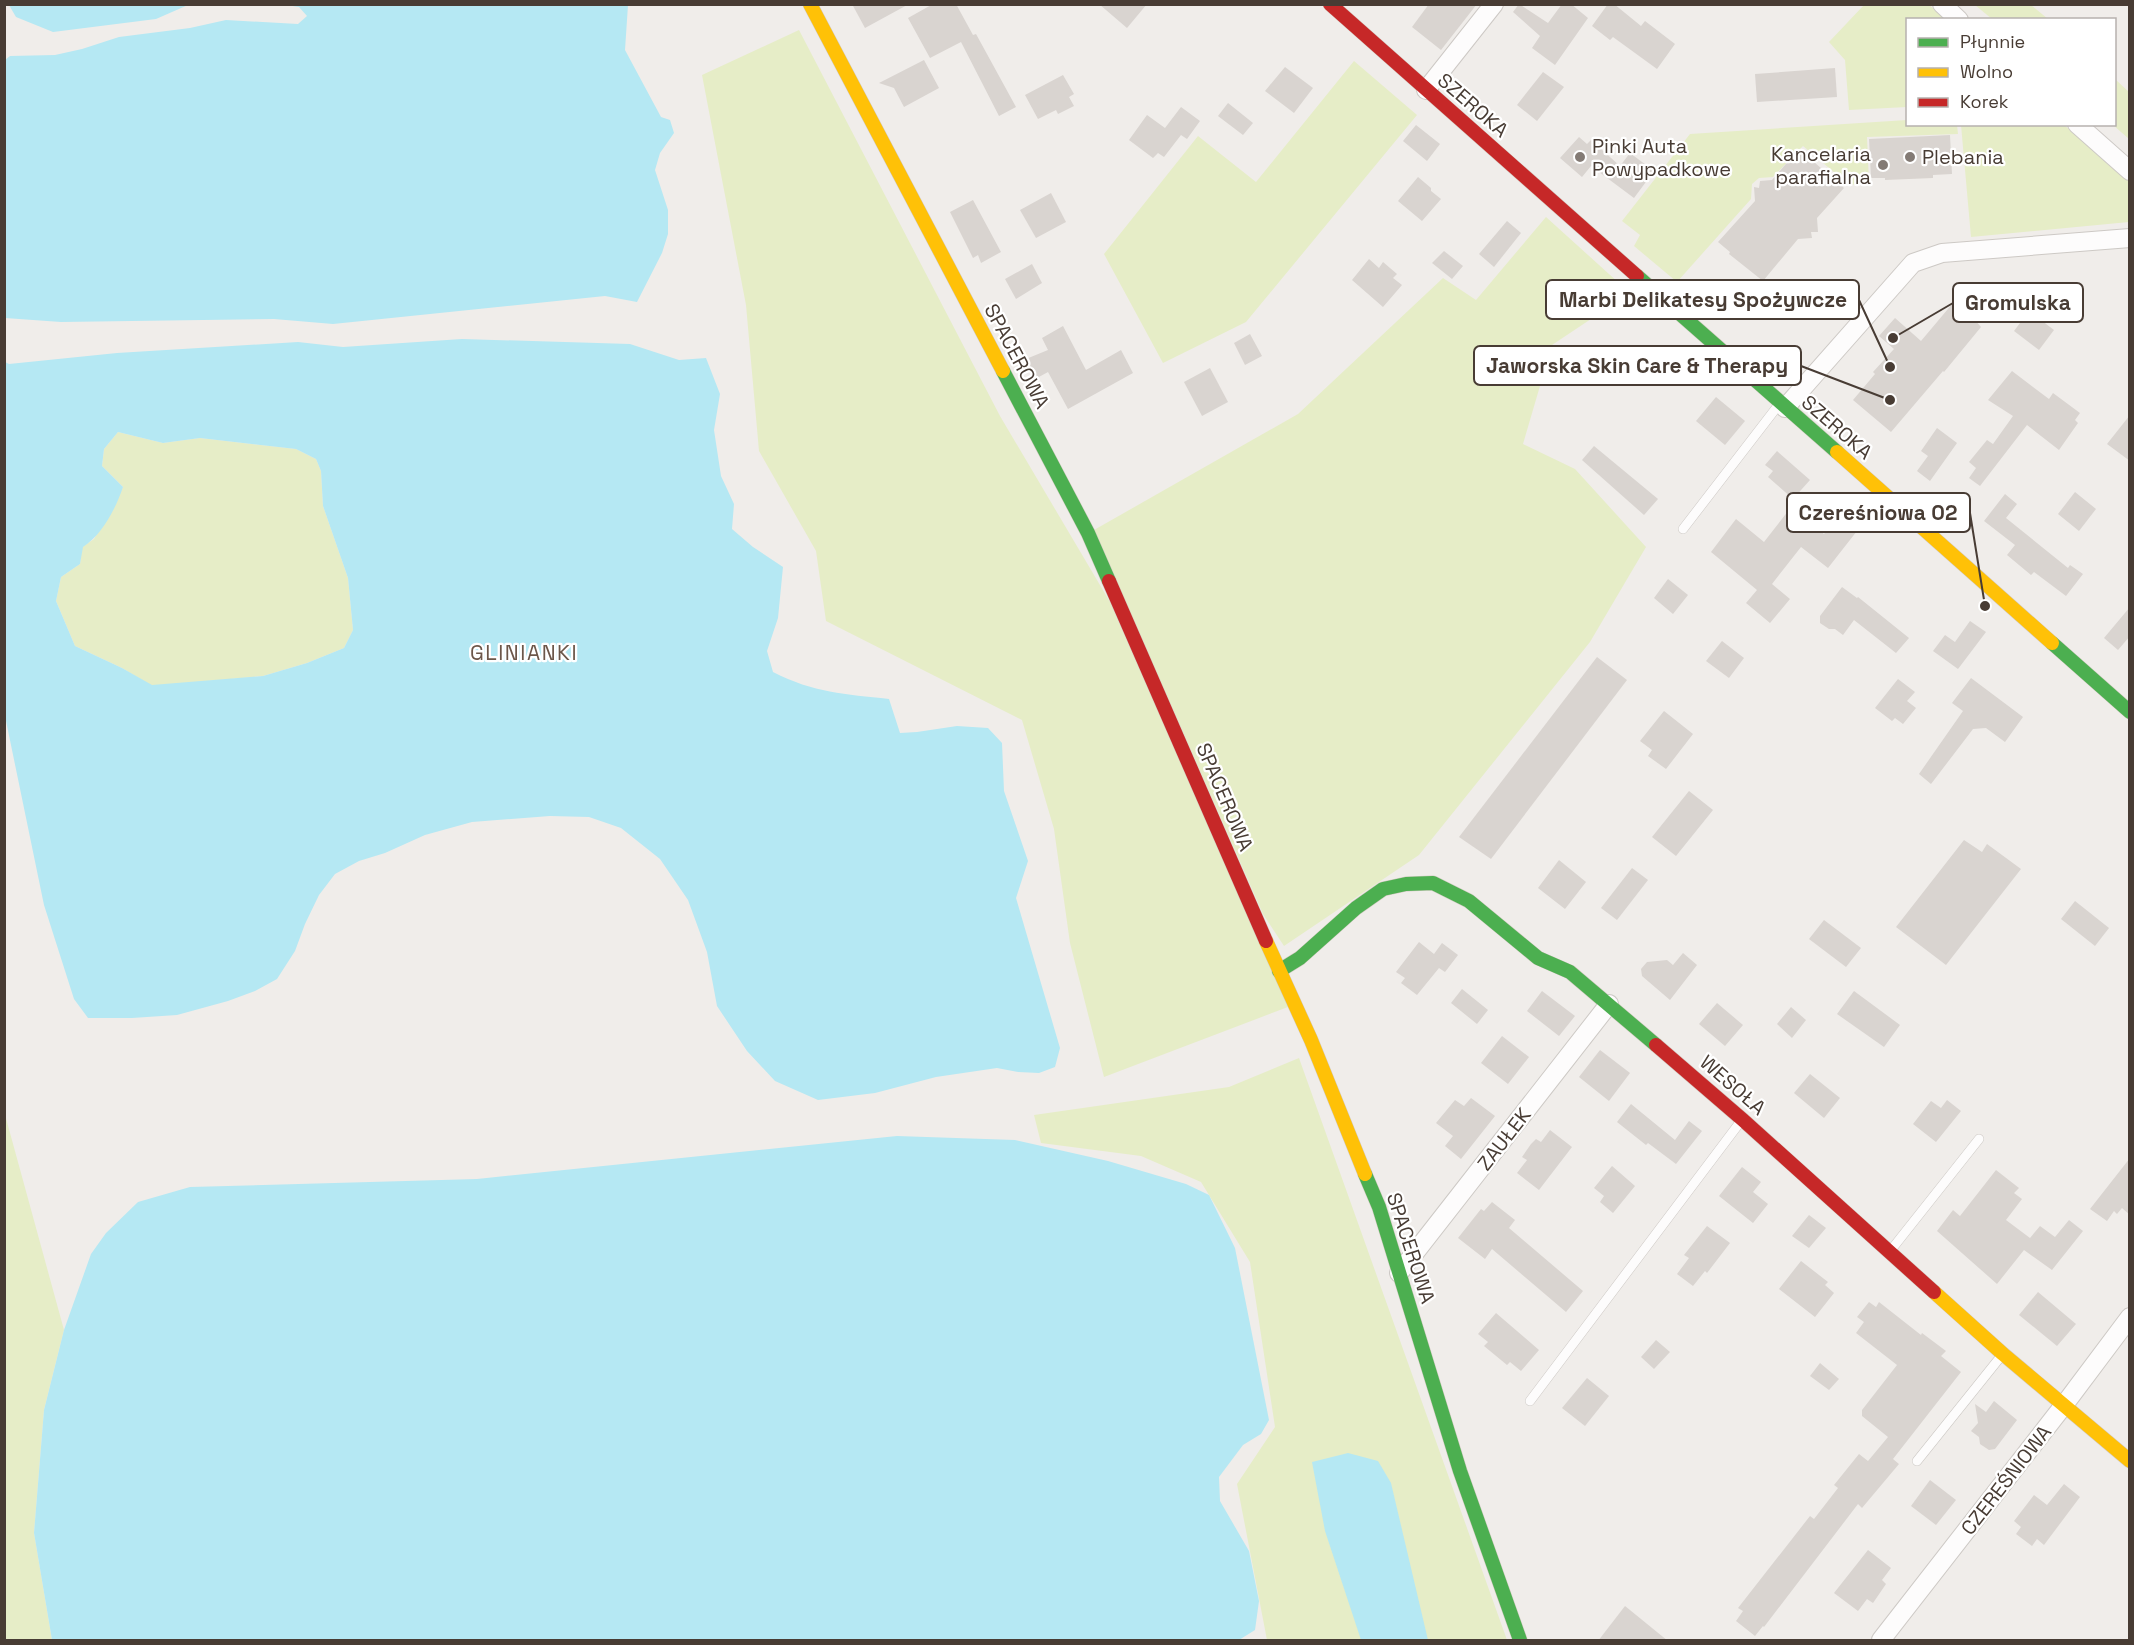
<svg xmlns="http://www.w3.org/2000/svg" width="2134" height="1645" viewBox="0 0 2134 1645" font-family="'Space Grotesk',sans-serif">
	<style>
		.green { fill: #e6edc7 }
		.water { fill: #b5e8f3; fill-rule: evenodd }
		.building { fill: #d9d4d0 }
		.lines { fill: none; stroke-linecap: round; stroke-linejoin: round }
		.lane-casing { stroke: #cdc9c5; stroke-width: 10 }
		.street-casing { stroke: #cdc9c5; stroke-width: 20 }
		.fast-casing { stroke: #d2cac1; stroke-width: 15 }
		.slow-casing { stroke: #d2cac1; stroke-width: 15 }
		.jam-casing { stroke: #d2cac1; stroke-width: 15 }
		.lane { stroke: #fdfcfc; stroke-width: 9 }
		.street { stroke: #fdfcfc; stroke-width: 18 }
		.fast { stroke: #4caf50; stroke-width: 14 }
		.slow { stroke: #ffc107; stroke-width: 14 }
		.jam { stroke: #c62828; stroke-width: 14 }
		.poi-dot { fill: #837a74; stroke: #fff; stroke-width: 2 }
		.labels { text-anchor: middle; stroke-width: 4.5; stroke-linejoin: round; paint-order: stroke }
		.street-label { font-size: 20px; fill: #483c34; stroke: #fff }
		.poi-label { font-size: 20px; fill: #483c34; stroke: #fff; text-anchor: start }
		.neighbourhood-label { font-size: 21px; letter-spacing: 1.5px; fill: #6c574a; stroke: #fff }
		.leader { fill: none; stroke: #483c34; stroke-width: 2 }
		.callout-dot { fill: #483c34; stroke: #fff; stroke-width: 2 }
		.callout { fill: #fff; stroke: #483c34; stroke-width: 2 }
		.callout-label { font-size: 21px; text-anchor: middle; font-weight: bold; fill: #483c34 }
	</style>
	<rect width="100%" height="100%" fill="#f0edea"/>
	<!-- green -->
	<g class="green">
		<polygon points="1864,5 1929,5 1946,19 1908,20 1907,107 1849,110 1845,60 1829,42"/>
		<polygon points="1975,5 2031,5 2048,19 1992,19"/>
		<polygon points="799,30 1000,416 1110,602 1288,1007 1104,1077 1070,943 1054,829 1022,720 826,621 816,551 759,451 746,305 702,75"/>
		<polygon points="1354,61 1417,115 1246,322 1163,363 1104,254 1198,136 1256,182"/>
		<polygon points="2115,79 2129,92 2129,139 2113,125 2114,124"/>
		<polygon points="1907,120 1908,124 1957,125 1958,134 1867,137 1869,183 1849,185 1803,146 1773,177 1759,178 1752,184 1751,199 1677,282 1634,246 1640,235 1622,221 1690,134"/>
		<polygon points="1961,125 2064,125 2129,179 2129,222 1971,237"/>
		<polygon points="1546,217 1630,293 1552,345 1523,444 1575,469 1646,547 1590,642 1419,855 1284,946 1263,914 1094,530 1298,414 1443,278 1476,300"/>
		<polygon points="118,432 163,443 200,438 296,449 316,459 321,471 323,506 348,578 353,630 344,648 307,663 263,676 152,686 122,668 75,646 56,601 61,577 80,564 82,547 94,539 123,487 102,466 104,449"/>
		<polygon points="1299,1058 1507,1640 1267,1640 1237,1484 1275,1427 1250,1262 1201,1182 1141,1156 1041,1143 1034,1115 1229,1087"/>
		<polygon points="4,1111 64,1330 44,1410 34,1533 52,1640 5,1640"/>
	</g>
	<!-- water -->
	<g class="water">
		<polygon points="9,5 188,5 156,19 53,32 16,17"/>
		<polygon points="286,5 628,5 625,50 661,117 670,120 674,133 660,153 655,170 668,210 668,234 662,253 637,302 605,296 333,324 274,319 61,322 5,318 5,60 10,56 55,55 82,49 119,37 190,28 226,20 298,24 307,16 299,7"/>
		<path d="M462 339 630 344 679 360 706 358 720 394 714 430 721 476 734 504 732 529 753 547 783 567 778 618 767 651 773 672C814 693 845 694 889 699L900 733 917 732 957 726 988 728 1002 743 1004 791 1028 861 1016 898 1060 1048 1055 1067 1039 1073 1018 1072 997 1068 936 1077 875 1093 818 1100 775 1081 747 1051 717 1006 707 952 688 900 660 859 621 828 589 817 550 816 472 822 425 835 385 853 359 861 335 874 319 895 305 924 295 951 277 979 255 991 228 1001 177 1015 132 1018H88L74 999 44 905 5 716V362L9 364 117 353 298 342 343 347ZM118 432 163 443 200 438 296 449 316 459 321 471 323 506 348 578 353 630 344 648 307 663 263 676 152 685 122 668 75 646 56 601 61 577 80 564 83 547C102 535 116 508 123 487L102 466 104 449Z"/>
		<polygon points="897,1136 1015,1140 1108,1161 1186,1184 1209,1195 1235,1248 1269,1420 1261,1434 1243,1445 1219,1477 1220,1501 1249,1551 1259,1601 1255,1630 1239,1640 52,1640 34,1533 44,1410 64,1330 91,1254 106,1233 138,1202 190,1187 477,1179"/>
		<polygon points="1348,1453 1378,1461 1391,1483 1428,1640 1361,1640 1325,1531 1312,1462"/>
	</g>
	<!-- building -->
	<g class="building">
		<polygon points="852,4 909,4 865,28"/>
		<polygon points="933,4 956,4 973,35 976,34 1016,107 999,116 961,42 930,58 908,18"/>
		<polygon points="1099,4 1147,4 1127,28"/>
		<polygon points="1429,4 1477,4 1441,50 1412,27"/>
		<polygon points="1519,4 1548,23 1562,4 1571,4 1588,18 1555,65 1532,48 1540,36 1513,12"/>
		<polygon points="1608,4 1614,4 1641,26 1645,21 1675,44 1657,69 1613,37 1610,40 1592,26"/>
		<polygon points="924,60 939,88 904,107 894,88 879,83"/>
		<polygon points="1285,67 1313,88 1294,113 1265,91"/>
		<polygon points="1835,68 1837,97 1757,102 1755,74"/>
		<polygon points="1543,72 1564,87 1537,121 1517,105"/>
		<polygon points="1063,75 1074,94 1069,97 1074,106 1058,114 1056,110 1038,119 1025,95"/>
		<polygon points="1228,103 1253,123 1243,135 1218,116"/>
		<polygon points="1181,107 1200,121 1187,139 1181,135 1164,157 1158,153 1153,158 1129,140 1147,115 1165,128"/>
		<polygon points="1416,125 1440,144 1427,161 1403,141"/>
		<polygon points="1950,135 1952,174 1933,175 1933,178 1885,180 1885,178 1871,178 1869,139"/>
		<polygon points="1579,137 1587,144 1591,140 1620,166 1630,153 1654,171 1634,198 1591,166 1582,177 1560,158"/>
		<polygon points="1799,149 1844,188 1817,218 1818,232 1811,232 1812,238 1798,239 1763,281 1729,254 1730,252 1718,242 1755,201 1754,187 1759,188 1760,181 1772,180"/>
		<polygon points="1418,177 1431,188 1431,191 1441,199 1422,221 1398,201"/>
		<polygon points="1051,193 1066,222 1036,238 1020,210"/>
		<polygon points="973,200 1001,252 981,263 978,255 973,258 950,212"/>
		<polygon points="1507,221 1521,233 1494,267 1479,254"/>
		<polygon points="1444,251 1463,266 1452,279 1432,263"/>
		<polygon points="1369,259 1379,268 1383,262 1397,274 1393,278 1402,285 1383,307 1352,280"/>
		<polygon points="1032,264 1042,283 1016,299 1005,279"/>
		<polygon points="1953,303 1962,310 1966,310 1981,327 1944,372 1943,371 1891,432 1853,400 1875,374 1873,372 1894,349 1879,336 1895,318 1921,341"/>
		<polygon points="2029,311 2054,330 2039,350 2014,331"/>
		<polygon points="1063,326 1086,370 1121,350 1133,373 1068,409 1048,372 1037,378 1026,359 1048,350 1042,338"/>
		<polygon points="1250,334 1262,356 1245,365 1234,343"/>
		<polygon points="1210,368 1228,402 1202,416 1184,382"/>
		<polygon points="2012,371 2049,399 2053,393 2080,413 2075,420 2078,423 2059,450 2027,425 1980,486 1969,478 1976,468 1969,462 1987,440 1993,444 2013,416 1988,400"/>
		<polygon points="1716,397 1745,421 1725,445 1696,421"/>
		<polygon points="2130,415 2130,461 2107,444"/>
		<polygon points="1937,428 1957,443 1930,481 1917,471 1928,456 1921,451"/>
		<polygon points="1594,446 1658,499 1644,515 1582,460"/>
		<polygon points="1777,451 1810,480 1793,499 1768,477 1773,471 1765,465"/>
		<polygon points="2075,492 2096,509 2079,531 2058,514"/>
		<polygon points="2005,494 2017,504 2006,518 2068,568 2070,565 2083,574 2066,596 2034,572 2031,575 2007,555 2015,545 1984,521"/>
		<polygon points="1792,506 1824,534 1831,525 1837,530 1851,512 1864,522 1828,568 1801,547 1772,584 1790,599 1770,623 1746,603 1757,590 1711,552 1736,519 1764,542"/>
		<polygon points="1668,579 1688,595 1673,614 1654,598"/>
		<polygon points="1842,587 1857,598 1858,597 1909,638 1896,653 1854,620 1843,635 1835,629 1829,629 1820,623 1820,616"/>
		<polygon points="2130,607 2130,636 2118,650 2104,638"/>
		<polygon points="1970,621 1986,632 1958,669 1933,651 1945,635 1955,642"/>
		<polygon points="1722,641 1744,658 1729,678 1706,661"/>
		<polygon points="1597,657 1627,680 1491,859 1459,837"/>
		<polygon points="1971,678 2023,717 2005,742 1986,728 1973,729 1931,784 1919,774 1963,711 1952,703"/>
		<polygon points="1898,679 1915,692 1907,701 1916,708 1903,724 1895,718 1892,721 1875,708"/>
		<polygon points="1664,711 1693,734 1666,769 1648,756 1652,750 1640,741"/>
		<polygon points="1689,791 1713,810 1676,856 1652,837"/>
		<polygon points="1964,840 1982,852 1987,844 2021,869 1946,965 1896,927"/>
		<polygon points="1559,860 1586,882 1565,909 1538,888"/>
		<polygon points="1632,868 1648,880 1617,920 1601,908"/>
		<polygon points="2075,901 2109,928 2095,946 2061,919"/>
		<polygon points="1824,920 1861,948 1846,967 1809,939"/>
		<polygon points="1419,942 1434,954 1442,943 1458,955 1445,972 1439,968 1417,995 1401,983 1405,978 1396,972"/>
		<polygon points="1683,953 1697,965 1670,1000 1642,976 1641,969 1647,962 1667,960 1673,965"/>
		<polygon points="1462,989 1488,1010 1477,1024 1451,1003"/>
		<polygon points="1542,991 1575,1016 1559,1036 1527,1011"/>
		<polygon points="1854,991 1900,1025 1884,1047 1837,1014"/>
		<polygon points="1717,1003 1743,1025 1725,1046 1699,1024"/>
		<polygon points="1791,1007 1806,1020 1792,1038 1777,1024"/>
		<polygon points="1502,1036 1529,1057 1508,1084 1481,1063"/>
		<polygon points="1600,1050 1630,1073 1609,1101 1579,1077"/>
		<polygon points="1810,1074 1840,1098 1824,1118 1794,1093"/>
		<polygon points="1471,1098 1495,1116 1461,1159 1445,1146 1453,1136 1436,1123 1455,1100 1464,1106"/>
		<polygon points="1947,1100 1961,1111 1936,1142 1913,1124 1931,1101 1941,1108"/>
		<polygon points="1631,1104 1675,1140 1689,1121 1702,1131 1676,1164 1648,1143 1646,1145 1617,1122"/>
		<polygon points="1550,1130 1572,1147 1539,1190 1517,1173 1527,1160 1522,1157 1531,1144 1536,1139 1541,1142"/>
		<polygon points="2130,1158 2130,1215 2122,1208 2117,1214 2114,1211 2107,1221 2090,1209"/>
		<polygon points="1612,1166 1635,1186 1613,1213 1600,1202 1604,1196 1594,1188"/>
		<polygon points="1742,1167 1761,1182 1753,1192 1768,1204 1753,1223 1719,1196"/>
		<polygon points="1996,1170 2019,1188 2014,1193 2022,1199 2006,1220 2030,1238 2040,1226 2055,1237 2069,1220 2083,1231 2052,1270 2024,1250 1997,1284 1937,1231 1953,1210 1960,1216"/>
		<polygon points="1492,1202 1515,1220 1509,1228 1583,1291 1566,1312 1492,1249 1485,1259 1458,1238 1481,1209 1484,1211"/>
		<polygon points="1809,1215 1826,1228 1809,1248 1792,1236"/>
		<polygon points="1707,1226 1730,1243 1707,1273 1705,1271 1693,1286 1677,1274 1689,1258 1684,1255"/>
		<polygon points="1801,1261 1828,1282 1825,1285 1834,1293 1815,1317 1779,1289"/>
		<polygon points="2038,1292 2076,1324 2057,1346 2019,1315"/>
		<polygon points="1869,1302 1876,1307 1879,1302 1921,1335 1922,1333 1946,1351 1941,1356 1961,1372 1893,1459 1899,1464 1862,1508 1858,1504 1764,1627 1763,1626 1755,1636 1736,1621 1743,1611 1738,1608 1810,1516 1814,1519 1838,1488 1834,1485 1859,1454 1868,1461 1888,1437 1862,1416 1862,1410 1897,1365 1856,1333 1864,1322 1857,1317"/>
		<polygon points="1496,1313 1539,1350 1521,1371 1510,1362 1507,1365 1484,1346 1488,1342 1478,1334"/>
		<polygon points="1656,1340 1670,1352 1654,1369 1641,1357"/>
		<polygon points="1820,1363 1839,1379 1829,1390 1810,1376"/>
		<polygon points="1587,1378 1609,1396 1585,1426 1562,1408"/>
		<polygon points="1994,1401 2017,1420 1995,1449 1989,1450 1980,1444 1979,1437 1971,1431 1978,1423 1975,1404 1986,1412"/>
		<polygon points="1930,1480 1956,1500 1936,1525 1911,1506"/>
		<polygon points="2064,1484 2080,1497 2044,1545 2037,1539 2032,1546 2016,1534 2021,1527 2014,1521 2034,1495 2047,1505"/>
		<polygon points="1868,1550 1891,1568 1882,1580 1886,1584 1873,1603 1867,1599 1858,1611 1834,1593"/>
		<polygon points="1625,1606 1668,1641 1598,1641"/>
	</g>
	<g class="lines">
		<defs>
			<g id="lane">
				<polyline points="1683,529 1780,403"/>
				<polyline points="1891,1250 1979,1139"/>
				<polyline points="1530,1401 1741,1121"/>
				<polyline points="1917,1461 2002,1355"/>
			</g>
			<g id="street">
				<polyline points="1942,4 1959,20"/>
				<polyline points="1426,90 1494,4"/>
				<polyline points="2077,124 2130,171"/>
				<polyline points="1785,408 1913,263 1942,253 2130,238"/>
				<polyline points="1399,1273 1609,1004"/>
				<polyline points="1881,1640 2064,1405 2130,1317"/>
			</g>
			<g id="fast">
				<polyline points="1637,276 1837,452"/>
				<polyline points="1003,371 1088,533 1109,581"/>
				<polyline points="2052,643 2130,712"/>
				<polyline points="1279,971 1300,958 1356,908 1383,889 1406,884 1433,883 1469,901 1538,958 1570,972 1656,1045"/>
				<polyline points="1365,1174 1379,1207 1460,1471 1520,1640"/>
			</g>
			<g id="slow">
				<polyline points="810,4 1003,371"/>
				<polyline points="1837,452 2052,643"/>
				<polyline points="1266,941 1311,1040 1365,1174"/>
				<polyline points="1934,1292 2003,1354 2130,1461"/>
			</g>
			<g id="jam">
				<polyline points="1330,4 1637,276"/>
				<polyline points="1109,581 1266,941"/>
				<polyline points="1656,1045 1743,1120 1934,1292"/>
			</g>
		</defs>
		<!-- lane casing -->
		<use href="#lane" class="lane-casing"/>
		<!-- street casing -->
		<use href="#street" class="street-casing"/>
		<!-- fast casing -->
		<use href="#fast" class="fast-casing"/>
		<!-- slow casing -->
		<use href="#slow" class="slow-casing"/>
		<!-- jam casing -->
		<use href="#jam" class="jam-casing"/>
		<!-- lane -->
		<use href="#lane" class="lane"/>
		<!-- street -->
		<use href="#street" class="street"/>
		<!-- fast -->
		<use href="#fast" class="fast"/>
		<!-- slow -->
		<use href="#slow" class="slow"/>
		<!-- jam -->
		<use href="#jam" class="jam"/>
	</g>
	<!-- markers -->
	<g class="poi-dot">
		<circle cx="1580" cy="157" r="6"/>
		<circle cx="1910" cy="157" r="6"/>
		<circle cx="1883" cy="165" r="6"/>
	</g>
	<g class="labels">
		<!-- street labels -->
		<g class="street-label">
			<text transform="translate(1473 105) rotate(41)" y="7">SZEROKA</text>
			<text transform="translate(1017 356) rotate(62)" y="7">SPACEROWA</text>
			<text transform="translate(1837 427) rotate(41)" y="7">SZEROKA</text>
			<text transform="translate(1225 797) rotate(67)" y="7">SPACEROWA</text>
			<text transform="translate(1733 1085) rotate(41)" y="7">WESOŁA</text>
			<text transform="translate(1504 1139) rotate(-52)" y="7">ZAUŁEK</text>
			<text transform="translate(1411 1248) rotate(72)" y="7">SPACEROWA</text>
			<text transform="translate(2006 1480) rotate(-52)" y="7">CZEREŚNIOWA</text>
		</g>
		<!-- poi labels -->
		<g class="poi-label">
			<text x="1592" y="153">Pinki Auta<tspan x="1592" dy="23">Powypadkowe</tspan></text>
			<text x="1871" y="161" text-anchor="end">Kancelaria<tspan x="1871" dy="23">parafialna</tspan></text>
			<text x="1922" y="164">Plebania</text>
		</g>
		<!-- neighbourhood labels -->
		<g class="neighbourhood-label">
			<text x="524" y="660">GLINIANKI</text>
		</g>
	</g>
	<!-- callouts -->
	<path class="leader" d="M1890 367L1859 300M1893 338L1953 303M1890 400L1801 366M1985 606L1970 513"/>
	<g class="callout-dot">
		<circle cx="1890" cy="367" r="6"/>
		<circle cx="1893" cy="338" r="6"/>
		<circle cx="1890" cy="400" r="6"/>
		<circle cx="1985" cy="606" r="6"/>
	</g>
	<g class="callout">
		<rect x="1546" y="280" width="313" height="39" rx="6"/>
		<rect x="1953" y="283" width="130" height="39" rx="6"/>
		<rect x="1474" y="346" width="327" height="39" rx="6"/>
		<rect x="1787" y="493" width="183" height="39" rx="6"/>
	</g>
	<g class="callout-label">
		<text x="1703" y="307">Marbi Delikatesy Spożywcze</text>
		<text x="2018" y="310">Gromulska</text>
		<text x="1637" y="373">Jaworska Skin Care &amp; Therapy</text>
		<text x="1878" y="520">Czereśniowa 02</text>
	</g>
	<!-- border -->
	<rect width="2134" height="1645" fill="none" stroke="#483c34" stroke-width="12"/>
	<!-- legend -->
	<rect x="1906" y="18" width="210" height="108" fill="#ffffff" stroke="#b6b1ae" stroke-width="1.5"/>
	<rect x="1918" y="38" width="30" height="9" fill="#4caf50" stroke="#b6b1ae" stroke-width="1.5"/>
	<text x="1960" y="48" font-size="18" fill="#483c34">Płynnie</text>
	<rect x="1918" y="68" width="30" height="9" fill="#ffc107" stroke="#b6b1ae" stroke-width="1.5"/>
	<text x="1960" y="78" font-size="18" fill="#483c34">Wolno</text>
	<rect x="1918" y="98" width="30" height="9" fill="#c62828" stroke="#b6b1ae" stroke-width="1.5"/>
	<text x="1960" y="108" font-size="18" fill="#483c34">Korek</text>
</svg>
